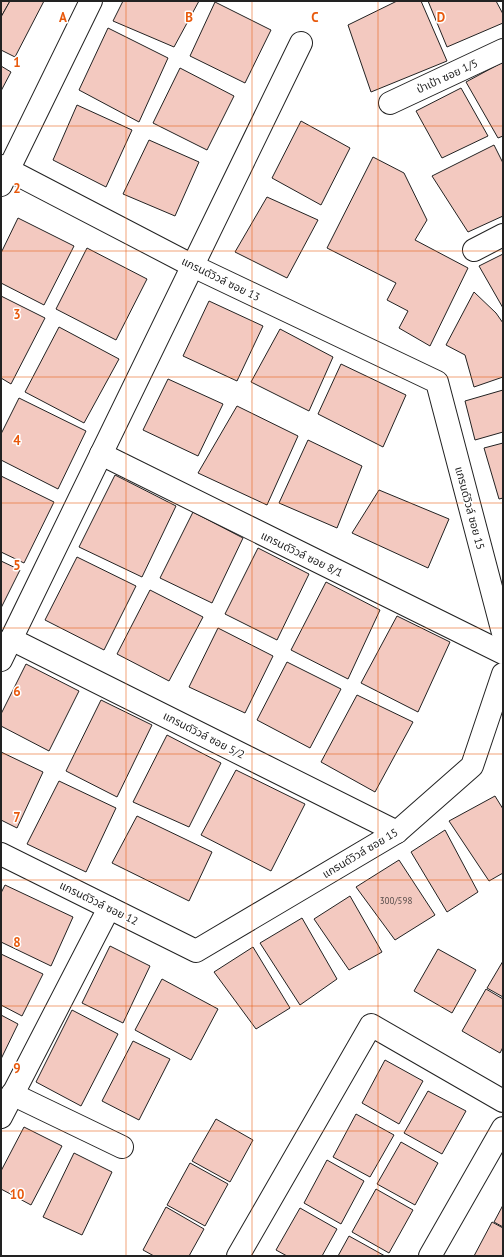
<svg xmlns="http://www.w3.org/2000/svg" width="504" height="1257" viewBox="0 0 504 1257" font-family="'PT Sans','Noto Sans Thai',sans-serif">
	<style>
		.building { fill: #f3c9c0; stroke: #222 }
		.lines { fill: none; stroke-linecap: round; stroke-linejoin: round }
		.minor-casing { stroke: #222; stroke-width: 24 }
		.minor { stroke: #fff; stroke-width: 22 }
		.grid { fill: none; stroke: #e8590c; stroke-width: 1; stroke-opacity: 0.55 }
		.labels { text-anchor: middle; stroke-width: 3; stroke-linejoin: round; paint-order: stroke }
		.number-label { font-size: 9px; fill: #564c4a }
		.street-label { font-size: 11px; fill: #222; stroke: #fff }
		.grid-label { font-size: 13px; text-anchor: middle; font-weight: bold; fill: #e8590c; stroke: #fff; stroke-width: 3; stroke-linejoin: round; paint-order: stroke }
	</style>
	<rect width="100%" height="100%" fill="#fff"/>
	<!-- building -->
	<g class="building">
		<polygon points="1,1 10,1 1,17"/>
		<polygon points="10,1 44,1 15,57 1,50 1,17"/>
		<polygon points="123,1 199,1 174,47 113,21"/>
		<polygon points="397,1 421,1 447,61 371,92 348,25"/>
		<polygon points="428,1 496,1 503,14 503,23 447,47"/>
		<polygon points="215,2 271,30 245,83 190,56"/>
		<polygon points="108,28 168,58 139,122 79,90"/>
		<polygon points="503,62 503,136 498,138 466,82"/>
		<polygon points="1,66 11,72 1,91"/>
		<polygon points="180,68 234,96 207,150 153,123"/>
		<polygon points="461,88 488,136 442,158 416,111"/>
		<polygon points="77,105 132,130 106,187 53,160"/>
		<polygon points="301,121 350,148 321,205 272,178"/>
		<polygon points="149,140 199,162 175,216 123,194"/>
		<polygon points="494,145 503,163 503,216 468,232 432,176"/>
		<polygon points="373,157 404,173 427,220 415,240 468,268 430,346 399,328 408,311 387,300 396,283 327,248"/>
		<polygon points="267,197 318,220 287,278 235,252"/>
		<polygon points="18,218 74,246 44,305 1,283 1,253"/>
		<polygon points="87,248 147,279 116,340 56,309"/>
		<polygon points="503,254 503,308 479,266"/>
		<polygon points="474,292 496,313 503,323 503,377 474,387 465,355 446,345"/>
		<polygon points="1,296 45,318 11,384 1,378"/>
		<polygon points="209,301 263,326 237,381 183,356"/>
		<polygon points="59,327 119,359 84,423 25,392"/>
		<polygon points="280,329 333,357 309,411 251,382"/>
		<polygon points="341,364 406,395 383,447 318,414"/>
		<polygon points="168,379 223,404 198,456 143,430"/>
		<polygon points="503,390 503,432 475,440 465,401"/>
		<polygon points="19,398 86,431 58,489 1,460 1,434"/>
		<polygon points="237,406 298,436 267,505 198,473"/>
		<polygon points="308,440 362,466 337,528 279,503"/>
		<polygon points="503,443 503,498 499,499 484,448"/>
		<polygon points="115,475 176,506 142,577 79,547"/>
		<polygon points="1,476 54,502 24,563 1,552"/>
		<polygon points="379,490 449,519 428,568 352,533"/>
		<polygon points="193,512 243,538 212,603 160,578"/>
		<polygon points="258,548 309,574 277,640 225,614"/>
		<polygon points="77,557 136,586 104,650 45,620"/>
		<polygon points="1,561 20,570 1,608"/>
		<polygon points="326,582 380,610 348,679 291,650"/>
		<polygon points="150,590 203,617 169,681 117,654"/>
		<polygon points="397,616 450,642 418,712 361,683"/>
		<polygon points="218,628 273,656 245,713 189,687"/>
		<polygon points="287,662 341,689 310,748 257,720"/>
		<polygon points="26,664 79,691 49,751 1,726 1,714"/>
		<polygon points="357,695 413,722 375,792 321,762"/>
		<polygon points="101,700 152,725 117,797 66,771"/>
		<polygon points="167,735 221,763 189,827 133,802"/>
		<polygon points="1,752 43,772 17,828 1,820"/>
		<polygon points="236,770 305,804 271,871 201,835"/>
		<polygon points="59,781 116,808 86,872 27,844"/>
		<polygon points="495,796 503,809 503,873 489,881 449,821"/>
		<polygon points="137,816 212,852 189,901 112,863"/>
		<polygon points="445,830 478,892 447,912 411,852"/>
		<polygon points="399,860 435,915 395,940 356,887"/>
		<polygon points="5,885 73,917 51,966 1,942 1,893"/>
		<polygon points="350,896 382,952 349,970 314,919"/>
		<polygon points="302,918 337,979 300,1005 260,943"/>
		<polygon points="110,946 150,966 123,1023 82,1003"/>
		<polygon points="253,947 290,1008 256,1029 214,972"/>
		<polygon points="438,949 476,970 452,1013 414,991"/>
		<polygon points="1,954 43,974 22,1016 1,1005"/>
		<polygon points="503,961 503,997 487,988"/>
		<polygon points="162,979 218,1009 191,1060 135,1030"/>
		<polygon points="486,989 503,999 503,1047 500,1053 462,1031"/>
		<polygon points="72,1010 118,1034 81,1106 36,1082"/>
		<polygon points="1,1015 18,1024 1,1059"/>
		<polygon points="133,1041 170,1059 139,1120 102,1101"/>
		<polygon points="385,1060 423,1081 399,1124 362,1103"/>
		<polygon points="428,1091 466,1111 442,1154 404,1133"/>
		<polygon points="356,1114 394,1135 370,1177 333,1157"/>
		<polygon points="216,1119 253,1140 230,1182 192,1161"/>
		<polygon points="24,1127 62,1146 31,1205 1,1189 1,1171"/>
		<polygon points="401,1142 438,1163 415,1205 377,1184"/>
		<polygon points="74,1153 112,1172 82,1235 43,1217"/>
		<polygon points="327,1160 364,1181 341,1224 304,1203"/>
		<polygon points="190,1163 228,1184 205,1226 167,1205"/>
		<polygon points="376,1189 413,1210 389,1253 352,1232"/>
		<polygon points="503,1205 503,1227 494,1222"/>
		<polygon points="166,1207 204,1229 189,1256 154,1256 143,1250"/>
		<polygon points="300,1208 337,1229 322,1256 287,1256 276,1250"/>
		<polygon points="492,1222 503,1228 503,1256 474,1256"/>
		<polygon points="349,1236 385,1256 338,1256"/>
	</g>
	<g class="lines">
		<defs>
			<g id="minor">
				<polyline points="390,103 503,50"/>
				<polyline points="1,166 193,266 437,382 503,633"/>
				<polyline points="1,185 91,1"/>
				<polyline points="474,250 503,235"/>
				<polyline points="101,454 503,653"/>
				<polyline points="11,639 397,832"/>
				<polyline points="1,660 301,43"/>
				<polyline points="1,854 196,951 397,832 472,766 503,674"/>
				<polyline points="12,1094 122,1147"/>
				<polyline points="1,1117 109,908"/>
				<polyline points="238,1256 371,1025 503,1101"/>
				<polyline points="430,1256 503,1128"/>
			</g>
		</defs>
		<!-- minor casing -->
		<use href="#minor" class="minor-casing"/>
		<!-- minor -->
		<use href="#minor" class="minor"/>
	</g>
	<!-- grid -->
	<path class="grid" d="M126 1V1256M252 1V1256M378 1V1256M1 126H503M1 251H503M1 377H503M1 503H503M1 628H503M1 754H503M1 880H503M1 1006H503M1 1131H503"/>
	<g class="labels">
		<!-- number labels -->
		<g class="number-label">
			<text x="396" y="904">300/598</text>
		</g>
		<!-- street labels -->
		<g class="street-label">
			<text transform="translate(447 76) rotate(-25)" y="4">ป่าเป้า ซอย 1/5</text>
			<text transform="translate(221 279) rotate(26)" y="4">แกรนด์วิวล์ ซอย 13</text>
			<text transform="translate(470 508) rotate(75)" y="4">แกรนด์วิวล์ ซอย 15</text>
			<text transform="translate(302 554) rotate(26)" y="4">แกรนด์วิวล์ ซอย 8/1</text>
			<text transform="translate(204 735) rotate(27)" y="4">แกรนด์วิวล์ ซอย 5/2</text>
			<text transform="translate(360 853) rotate(-31)" y="4">แกรนด์วิวล์ ซอย 15</text>
			<text transform="translate(99 903) rotate(26)" y="4">แกรนด์วิวล์ ซอย 12</text>
		</g>
	</g>
	<g class="grid-label">
		<text x="63" y="22">A</text>
		<text x="189" y="22">B</text>
		<text x="315" y="22">C</text>
		<text x="441" y="22">D</text>
		<text x="17" y="67">1</text>
		<text x="17" y="193">2</text>
		<text x="17" y="319">3</text>
		<text x="17" y="445">4</text>
		<text x="17" y="570">5</text>
		<text x="17" y="696">6</text>
		<text x="17" y="822">7</text>
		<text x="17" y="947">8</text>
		<text x="17" y="1073">9</text>
		<text x="17" y="1199">10</text>
	</g>
	<!-- border -->
	<rect width="504" height="1257" fill="none" stroke="#222222" stroke-width="4"/>
</svg>
